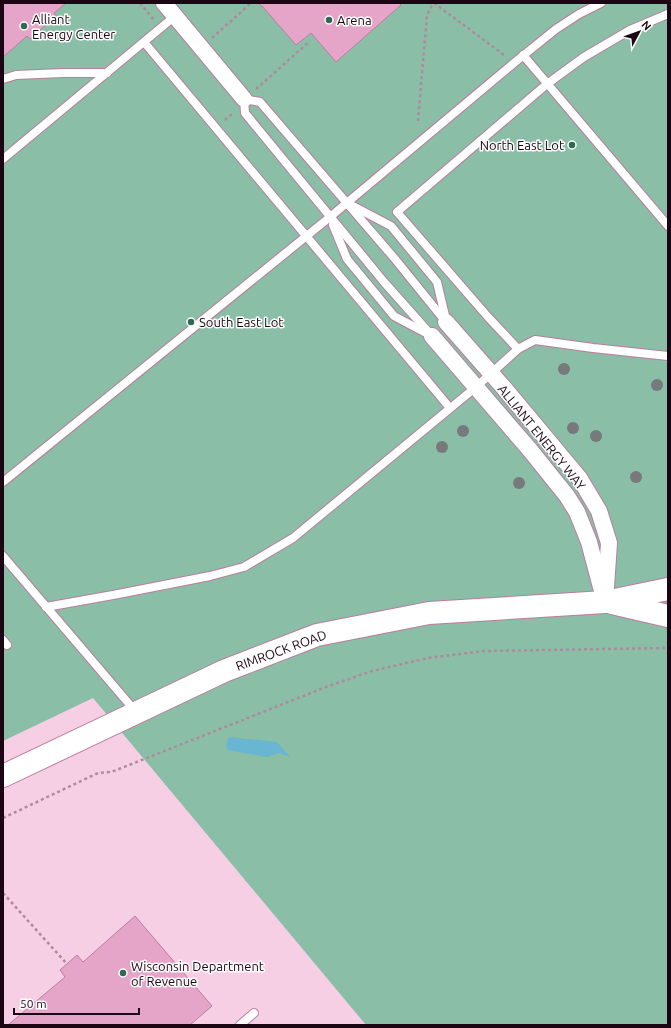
<svg xmlns="http://www.w3.org/2000/svg" width="671" height="1028" viewBox="0 0 671 1028" font-family="Ubuntu,sans-serif">
	<style>
		.green { fill: #8abea6 }
		.water { fill: #69b6d3 }
		.building { fill: #e4a5c8; stroke: #bc7fa1 }
		.lines { fill: none; stroke-linecap: round; stroke-linejoin: round }
		.service-casing { stroke: #ba7d9f; stroke-width: 10 }
		.minor-casing { stroke: #ba7d9f; stroke-width: 18 }
		.secondary-casing { stroke: #ba7d9f; stroke-width: 24 }
		.path { stroke: #ad8b9e; stroke-width: 2.5; stroke-dasharray: 3 3; stroke-linecap: butt }
		.service { stroke: #fff; stroke-width: 8 }
		.minor { stroke: #fff; stroke-width: 16 }
		.secondary { stroke: #fff; stroke-width: 22 }
		.tree { fill: #78797c }
		.poi-dot { fill: #2f6952; stroke: #fefefe; stroke-width: 1.5 }
		.labels { text-anchor: middle; stroke-width: 3; stroke-linejoin: round; paint-order: stroke }
		.poi-label { font-size: 13px; fill: #1c0613; stroke: #fefefe; text-anchor: start }
		.street-label { font-size: 13px; fill: #1c0613; stroke: #fefefe }
	</style>
	<rect width="100%" height="100%" fill="#f7cfe5"/>
	<!-- green -->
	<polygon class="green" points="3,3 668,3 668,1025 366,1025 93,698 3,741"/>
	<!-- water -->
	<polygon class="water" points="229,737 277,742 290,757 279,753 267,757 232,751 227,749 226,745"/>
	<!-- building -->
	<g class="building">
		<polygon points="3,3 65,3 65,4 54,13 56,16 30,39 27,36 3,57"/>
		<polygon points="259,3 399,3 401,5 336,62 311,33 296,45 262,6 262,7"/>
		<polygon points="135,916 212,1006 190,1025 8,1025 65,977 60,970 77,955 83,962"/>
	</g>
	<g class="lines">
		<defs>
			<g id="service">
				<polyline points="144,42 450,408"/>
				<polyline points="523,55 668,226"/>
				<polyline points="3,79 16,75 63,73 107,73"/>
				<polyline points="3,159 175,16"/>
				<polyline points="351,205 391,226 437,282 446,320"/>
				<polyline points="333,225 347,259 394,316 426,333"/>
				<polyline points="432,336 384,282 245,113 244,99 260,102 395,259 446,322"/>
				<polyline points="518,349 488,317 397,212 547,84 584,57 630,30 668,14"/>
				<polyline points="3,482 330,217 514,63 556,29 579,14 601,3"/>
				<polyline points="3,556 136,712"/>
				<polyline points="46,607 113,595 210,576 244,567 293,538 476,387 518,349 535,340 593,348 668,356"/>
				<polyline points="3,640 7,645"/>
				<polyline points="240,1025 254,1013"/>
			</g>
			<g id="minor">
				<polyline points="164,3 244,99"/>
				<polyline points="446,322 504,388 580,479 599,511 609,543 605,602"/>
				<polyline points="432,336 530,450 567,496 577,512 589,542 602,591"/>
			</g>
			<g id="secondary">
				<polyline points="612,603 668,616"/>
				<polyline points="3,776 224,671 317,635 429,613 605,602 668,589"/>
			</g>
		</defs>
		<!-- service casing -->
		<use href="#service" class="service-casing"/>
		<!-- minor casing -->
		<use href="#minor" class="minor-casing"/>
		<!-- secondary casing -->
		<use href="#secondary" class="secondary-casing"/>
		<!-- path -->
		<g class="path">
			<polyline points="140,3 154,20"/>
			<polyline points="434,3 504,55"/>
			<polyline points="212,38 251,3"/>
			<polyline points="256,89 310,41"/>
			<polyline points="225,120 233,113"/>
			<polyline points="418,121 427,15 433,3"/>
			<polyline points="3,818 98,773 111,772 119,769 326,687 372,671 428,658 484,651 668,648"/>
			<polyline points="3,893 67,964"/>
		</g>
		<!-- service -->
		<use href="#service" class="service"/>
		<!-- minor -->
		<use href="#minor" class="minor"/>
		<!-- secondary -->
		<use href="#secondary" class="secondary"/>
	</g>
	<!-- trees -->
	<g class="tree">
		<circle cx="564" cy="369" r="6"/>
		<circle cx="657" cy="385" r="6"/>
		<circle cx="573" cy="428" r="6"/>
		<circle cx="463" cy="431" r="6"/>
		<circle cx="596" cy="436" r="6"/>
		<circle cx="442" cy="447" r="6"/>
		<circle cx="636" cy="477" r="6"/>
		<circle cx="519" cy="483" r="6"/>
	</g>
	<!-- markers -->
	<g class="poi-dot">
		<circle cx="329" cy="20" r="4"/>
		<circle cx="24" cy="26" r="4"/>
		<circle cx="572" cy="145" r="4"/>
		<circle cx="191" cy="322" r="4"/>
		<circle cx="123" cy="973" r="4"/>
	</g>
	<g class="labels">
		<!-- poi labels -->
		<g class="poi-label">
			<text x="32" y="24">Alliant<tspan x="32" dy="15">Energy Center</tspan></text>
			<text x="337" y="25">Arena</text>
			<text x="564" y="150" text-anchor="end">North East Lot</text>
			<text x="199" y="327">South East Lot</text>
			<text x="131" y="971">Wisconsin Department<tspan x="131" dy="15">of Revenue</tspan></text>
		</g>
		<!-- street labels -->
		<g class="street-label">
			<text transform="translate(542 437) rotate(51)" y="5">ALLIANT ENERGY WAY</text>
			<text transform="translate(281 650) rotate(-20)" y="5">RIMROCK ROAD</text>
		</g>
	</g>
	<!-- border -->
	<rect width="671" height="1028" fill="none" stroke="#1c0613" stroke-width="8"/>
	<!-- north arrow -->
	<g transform="translate(639 32) rotate(49)" stroke="#fefefe" stroke-width="3" paint-order="stroke">
	<path d="M0-3L7 15L0 10L-7 15Z" fill="#1c0613"/>
	<text y="-6" font-size="11" font-weight="bold" text-anchor="middle" fill="#1c0613">N</text>
	</g>
	<!-- scale -->
	<path d="M14 1008v6h125v-6" fill="none" stroke="#1c0613" stroke-width="2"/>
	<text x="20" y="1008" font-size="12" fill="#1c0613" stroke="#fefefe" stroke-width="3" paint-order="stroke">50 m</text>
</svg>
